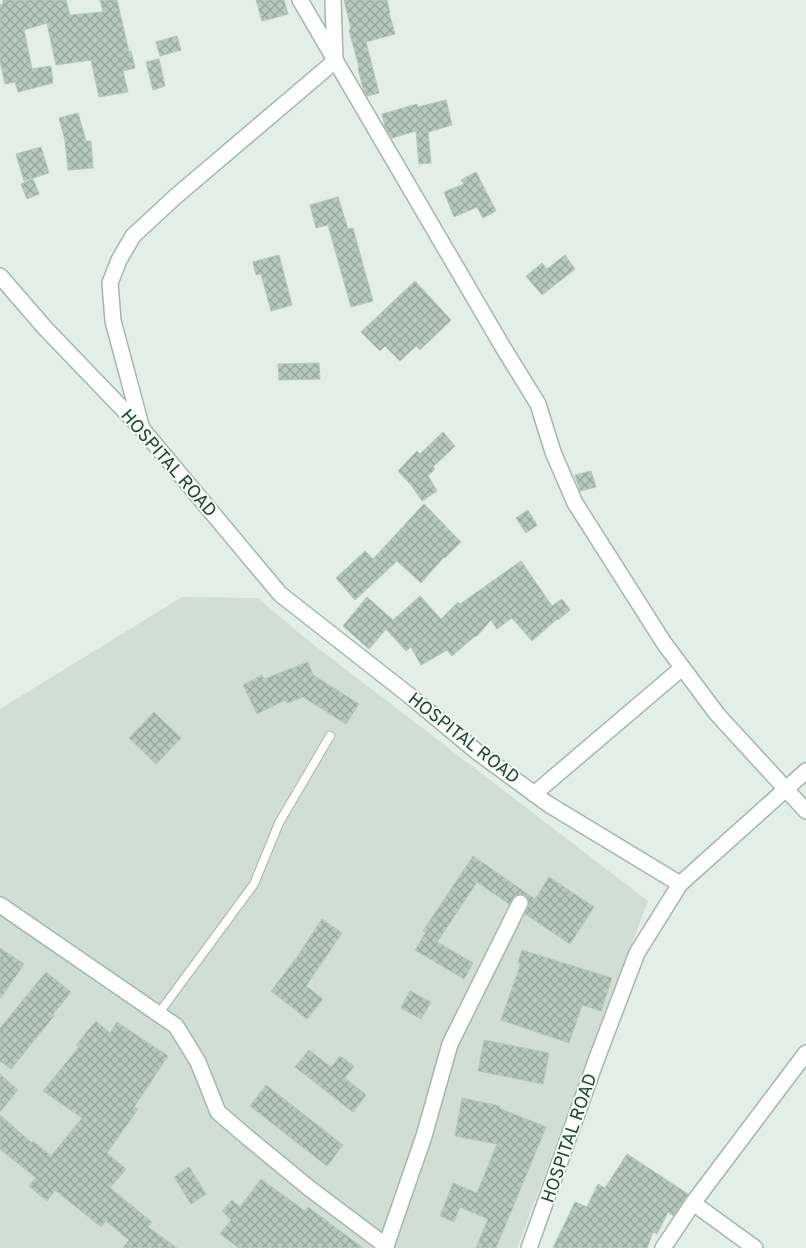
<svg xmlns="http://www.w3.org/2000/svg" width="806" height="1248" viewBox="0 0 806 1248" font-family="Overpass,sans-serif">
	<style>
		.built { fill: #d0ded5 }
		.building { fill: url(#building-cross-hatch); stroke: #b4c8bc }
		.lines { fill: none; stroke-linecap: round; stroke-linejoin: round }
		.lane-casing { stroke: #a4b6ad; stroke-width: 10 }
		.street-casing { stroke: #a4b6ad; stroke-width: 18 }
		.lane { stroke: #fff; stroke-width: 8 }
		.street { stroke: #fff; stroke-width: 15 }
		.labels { text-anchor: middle; stroke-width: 4; stroke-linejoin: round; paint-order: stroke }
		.street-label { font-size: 18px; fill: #204033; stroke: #f3faf5 }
	</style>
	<defs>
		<pattern id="building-cross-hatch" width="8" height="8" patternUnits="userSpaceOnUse" patternTransform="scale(1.25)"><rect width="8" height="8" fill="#b7c9bf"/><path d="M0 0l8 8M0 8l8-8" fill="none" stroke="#94a59c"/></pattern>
	</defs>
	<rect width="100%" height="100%" fill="#e2eee7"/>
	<!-- built -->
	<polygon class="built" points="182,597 258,598 306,639 648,901 517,1248 0,1248 0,709"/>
	<!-- building -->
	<g class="building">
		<polygon points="3,0 66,0 70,15 103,12 100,0 117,0 129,52 131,51 135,68 123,71 128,92 99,97 91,60 56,65 47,23 24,30 32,69 51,66 53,83 18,92 15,82 5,84 0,61 0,5 3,4"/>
		<polygon points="256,0 284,0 288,14 262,21"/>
		<polygon points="344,0 387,0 390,13 389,13 395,34 366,42 379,93 367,96 364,92 358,68 359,67 349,30 351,29"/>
		<polygon points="177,36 181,50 160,56 156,42"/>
		<polygon points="159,59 165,86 153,90 146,62"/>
		<polygon points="446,100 452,125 428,132 431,163 419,164 416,131 392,138 385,127 382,114 417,104 418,107"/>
		<polygon points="78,113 86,141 91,141 93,168 68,170 65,140 59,118"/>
		<polygon points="41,147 49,173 24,181 16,154"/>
		<polygon points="476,172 496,211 483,218 477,207 454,217 444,192 464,184 461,180"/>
		<polygon points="33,179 39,194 27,199 21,184"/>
		<polygon points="338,197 348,229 353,228 373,301 351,307 328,225 316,228 310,205"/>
		<polygon points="279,255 292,305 271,311 261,274 256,275 253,262"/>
		<polygon points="565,255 575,269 542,295 526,276 542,263 547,269"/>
		<polygon points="415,281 451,320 420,350 416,346 400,361 385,346 380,351 361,332"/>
		<polygon points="319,363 320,379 279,380 278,364"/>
		<polygon points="443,432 455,446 433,467 435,469 428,476 437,491 422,501 412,486 398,471 417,451 420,454"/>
		<polygon points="591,471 596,487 580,491 575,475"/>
		<polygon points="424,504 461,542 445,558 444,557 421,583 397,561 355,600 336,578 365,551 373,559"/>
		<polygon points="528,510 537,525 526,533 516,518"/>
		<polygon points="521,561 552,606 562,599 570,610 558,620 557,619 532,641 512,618 497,629 491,620 476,637 475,636 452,656 447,650 421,665 411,647 406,651 386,629 369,649 343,626 367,597 393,620 420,596 441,619 458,602 460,604"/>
		<polygon points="308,662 313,675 359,704 346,724 303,697 287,703 285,700 257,714 243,685 262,675 264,679"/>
		<polygon points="154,712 181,738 156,764 129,738"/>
		<polygon points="473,856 535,899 549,877 594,907 570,944 525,914 529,903 528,898 525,895 520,894 515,895 509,904 477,882 437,942 473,963 464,979 415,950 426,932 423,931"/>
		<polygon points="322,919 342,933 306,986 323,999 307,1019 271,991 297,957"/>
		<polygon points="0,948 24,964 0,999"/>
		<polygon points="522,950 612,978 601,1011 582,1005 569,1043 501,1020 521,963 518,963"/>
		<polygon points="46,972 71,992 53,1014 54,1016 11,1069 0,1061 0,1028"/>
		<polygon points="410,991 431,1002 421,1019 401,1008"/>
		<polygon points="96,1021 110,1033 117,1022 168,1056 134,1107 138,1109 107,1153 126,1169 110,1188 152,1222 148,1227 177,1248 123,1248 129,1240 106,1221 101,1227 55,1190 47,1201 29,1186 36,1178 0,1149 0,1115 32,1143 33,1141 51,1156 82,1118 43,1091 79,1047 76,1045"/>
		<polygon points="484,1040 549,1053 543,1084 478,1071"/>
		<polygon points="309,1050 331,1067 340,1056 354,1066 345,1078 366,1095 353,1112 295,1067"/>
		<polygon points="0,1074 18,1090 0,1112"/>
		<polygon points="266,1085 343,1145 327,1166 250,1106"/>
		<polygon points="462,1098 500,1106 499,1108 546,1127 496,1248 476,1248 488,1219 460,1207 454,1222 440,1216 453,1183 477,1193 497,1144 455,1136"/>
		<polygon points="627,1154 688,1194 673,1216 668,1212 657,1234 653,1232 647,1248 553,1248 575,1202 587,1207 598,1184 605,1188"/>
		<polygon points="189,1167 206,1194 191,1204 174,1177"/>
		<polygon points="261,1179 305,1211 308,1207 363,1248 239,1248 220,1234 231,1220 222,1211 232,1200 240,1207"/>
	</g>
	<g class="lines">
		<defs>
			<polyline id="lane" points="159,1013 254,884 279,823 330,736"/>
			<g id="street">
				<polyline points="300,0 504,349 538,404 553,452 575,503 664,643 717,714 806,811"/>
				<polyline points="0,276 45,328 143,430 280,594 410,696 476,751 548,804 680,884 637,953 597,1058 529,1248"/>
				<polyline points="142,429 113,321 110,283 119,260 133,236 175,197 335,61 333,0"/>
				<polyline points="534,794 682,668"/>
				<polyline points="680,884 806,771"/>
				<polyline points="0,905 176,1026 198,1062 218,1112 247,1137 309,1188 386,1246"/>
				<polyline points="693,1203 755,1248"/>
				<polyline points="386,1248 386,1246 424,1136 450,1044 520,903"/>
				<polyline points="663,1248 693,1203 806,1053"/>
			</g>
		</defs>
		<!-- lane casing -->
		<use href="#lane" class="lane-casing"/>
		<!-- street casing -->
		<use href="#street" class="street-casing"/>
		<!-- lane -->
		<use href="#lane" class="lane"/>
		<!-- street -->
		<use href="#street" class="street"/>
	</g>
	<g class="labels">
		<!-- street labels -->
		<g class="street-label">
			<text transform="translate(169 463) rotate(49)" y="6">HOSPITAL ROAD</text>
			<text transform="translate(464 738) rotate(38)" y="6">HOSPITAL ROAD</text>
			<text transform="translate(569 1138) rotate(-71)" y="6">HOSPITAL ROAD</text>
		</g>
	</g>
</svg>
